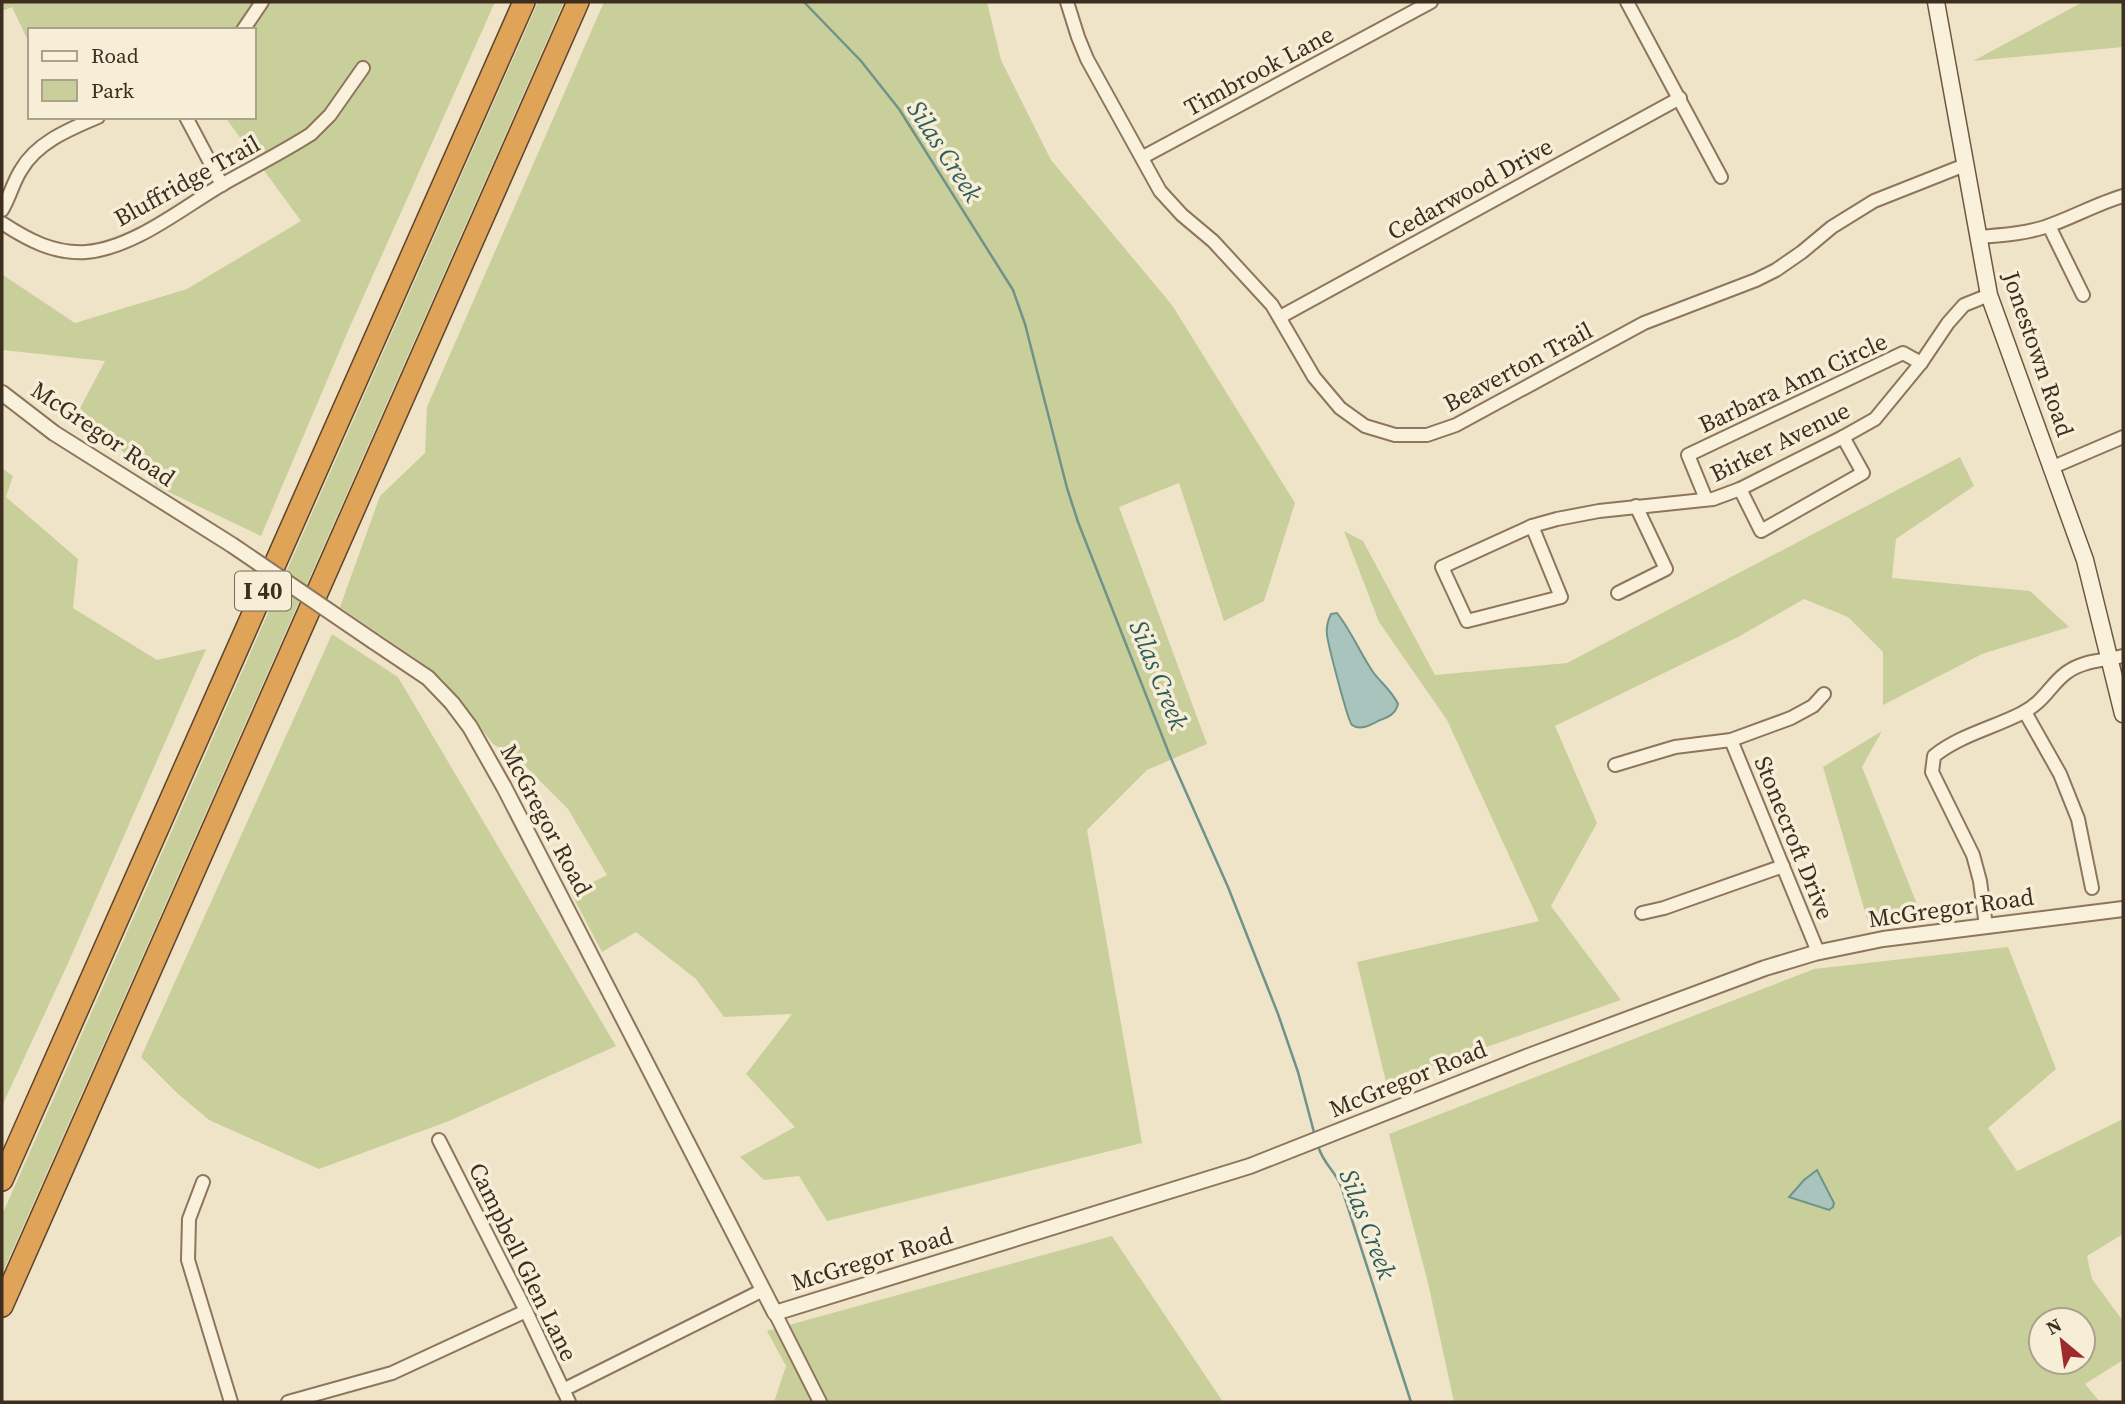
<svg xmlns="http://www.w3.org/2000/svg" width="2125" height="1404" viewBox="0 0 2125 1404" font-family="'Source Serif 4',serif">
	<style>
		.green { fill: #c9cf9b; fill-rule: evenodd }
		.water { fill: #a9c4bc; stroke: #6f938a; stroke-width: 2 }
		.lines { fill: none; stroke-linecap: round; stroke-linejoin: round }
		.stream { stroke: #6f938a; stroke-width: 2.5 }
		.minor-casing { stroke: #8d765c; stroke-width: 16 }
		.tertiary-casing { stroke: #8d765c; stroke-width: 18 }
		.secondary-casing { stroke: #6f573f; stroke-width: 19 }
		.motorway-casing { stroke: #5b4430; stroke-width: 24 }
		.minor { stroke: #faf1dc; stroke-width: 12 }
		.tertiary { stroke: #faf1dc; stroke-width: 14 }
		.secondary { stroke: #faf1dc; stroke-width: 16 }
		.motorway { stroke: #e0a458; stroke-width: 21 }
		.tertiary-bridge-casing { stroke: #8d765c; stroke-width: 18; stroke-linecap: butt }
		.tertiary-bridge { stroke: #faf1dc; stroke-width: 14 }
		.labels { text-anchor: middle; stroke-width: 7; stroke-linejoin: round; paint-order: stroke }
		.shield { fill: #f7eed8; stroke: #756857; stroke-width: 2 }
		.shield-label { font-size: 23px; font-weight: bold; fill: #3d2e20 }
		.street-label { font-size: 24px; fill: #3d2e20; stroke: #f7eed8 }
		.water-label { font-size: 26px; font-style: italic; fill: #2f5d5a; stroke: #f7eed8 }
	</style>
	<rect width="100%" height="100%" fill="#f0e4c8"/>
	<!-- green -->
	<g class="green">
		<polygon points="2,2 495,2 348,331 261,536 158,487 80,408 105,361 2,350 3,275 75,323 187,289 301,221 225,117 254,117 254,30 30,30 30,45 12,7 2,11"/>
		<polygon points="538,2 564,2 2,1274 2,1215"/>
		<polygon points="604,2 987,2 1001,60 1051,160 1172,305 1295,503 1264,601 1224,621 1179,483 1119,507 1207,744 1147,770 1087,830 1142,1143 827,1221 799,1176 764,1180 740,1157 795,1127 746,1074 792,1014 724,1017 696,979 636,932 602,952 571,893 607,875 568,809 520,761 493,744 444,681 421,662 340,607 380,496 425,453 427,407"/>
		<polygon points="2083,2 2123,2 2123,47 1973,61"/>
		<polygon points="1960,457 1974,486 1896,539 1892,578 2030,591 2069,627 1982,654 1883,705 1883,652 1848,617 1804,599 1738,637 1555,726 1597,823 1551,906 1621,1000 1386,1082 1357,962 1539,921 1447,720 1379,622 1344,531 1363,541 1435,675 1567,663"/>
		<polygon points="2,468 13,476 6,497 78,559 73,608 157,660 206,649 69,961 2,1106"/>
		<polygon points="332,634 398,677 616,1046 449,1121 319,1169 209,1120 176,1092 141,1057"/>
		<polygon points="1882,731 1862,767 1921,914 1867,919 1823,767"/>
		<path d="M2008 947 2056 1069 1988 1128 2017 1171 2123 1119V1234L2087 1256 2092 1279 2123 1321V1360L2085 1384 2100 1402H1454L1428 1283 1389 1134 1814 969ZM2041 1320H2083V1362H2041Z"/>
		<polygon points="1112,1236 1223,1402 774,1402 786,1366 767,1331"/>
	</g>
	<!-- water -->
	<g class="water">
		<path d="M1337 613C1352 632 1360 653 1373 672 1381 683 1392 691 1398 704 1395 715 1388 717 1378 721 1371 725 1360 731 1352 725 1348 722 1328 644 1327 635 1326 627 1328 620 1331 614Z"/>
		<polygon points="1817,1170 1834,1203 1833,1207 1829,1210 1789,1197 1804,1180"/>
	</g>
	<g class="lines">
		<!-- stream -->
		<g class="stream">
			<polyline points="804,2 861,61 899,109 1013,290 1025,324 1067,488 1078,522 1170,756 1228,887 1278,1014 1298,1072 1315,1136"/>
			<path d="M1318 1146C1324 1165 1334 1169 1341 1186L1411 1402"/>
		</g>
		<defs>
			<g id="minor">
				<polyline points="1067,2 1078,37 1087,59 1160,191 1182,215 1213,241 1272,305 1314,377 1340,408 1365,426 1395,435 1427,435 1456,425 1644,323 1756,280 1776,270 1802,252 1832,227 1874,201 1965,165"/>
				<polyline points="1627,2 1721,177"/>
				<polyline points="243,30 262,2"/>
				<polyline points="186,117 222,185"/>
				<polyline points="1143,157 1431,2"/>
				<path d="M2 210C10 197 13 182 21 170 37 142 70 129 98 117"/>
				<path d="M2 223C28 240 54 254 86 252 134 248 182 208 223 184 253 167 283 152 311 134L330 115 363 68"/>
				<polyline points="2049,226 2083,295"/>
				<path d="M1979 237C2001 235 2023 234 2045 227 2072 218 2096 204 2123 196"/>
				<polyline points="1280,317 1680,98"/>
				<polyline points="2053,467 2123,437"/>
				<polyline points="1740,489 1761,531 1863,473 1843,437"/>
				<polyline points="1706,499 1688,455 1903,353 1921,363"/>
				<polyline points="1532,526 1557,519 1599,511 1713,499 1740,489 1843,437 1875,419 1921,363 1948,323 1964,305 1989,295"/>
				<polygon points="1532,526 1561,597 1467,621 1442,567"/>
				<polyline points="1618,593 1666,569 1636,506"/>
				<polyline points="2025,712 2060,774 2078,819 2092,888"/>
				<polyline points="1731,740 1818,952"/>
				<polyline points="1615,765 1675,747 1731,740 1791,718 1813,706 1824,694"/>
				<polyline points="1642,913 1664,908 1783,866"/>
				<path d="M1986 926 1980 881 1973 855 1932 772 1934 756C1960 735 1993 728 2022 713 2044 702 2050 685 2066 673 2083 660 2104 661 2123 656"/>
				<polyline points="439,1140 526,1311 569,1402"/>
				<polyline points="203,1182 189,1219 188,1260 231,1402"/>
				<polyline points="775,1313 820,1402"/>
				<polyline points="563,1390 763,1290"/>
				<polyline points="288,1402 392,1373 526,1311"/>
			</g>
			<g id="tertiary">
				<polyline points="2,393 54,433 232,545"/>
				<polyline points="373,641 428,678 452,703 470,727 504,787 775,1313 1250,1166 1526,1057 1765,968 1815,953 1883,939 2123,909"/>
			</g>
			<polyline id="secondary" points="1936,2 1989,295 2085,560 2123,714"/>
			<g id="motorway">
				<polyline points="2,1180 524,2"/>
				<polyline points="2,1306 578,2"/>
			</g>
		</defs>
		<!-- minor casing -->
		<use href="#minor" class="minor-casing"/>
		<!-- tertiary casing -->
		<use href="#tertiary" class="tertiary-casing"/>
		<!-- secondary casing -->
		<use href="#secondary" class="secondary-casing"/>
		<!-- motorway casing -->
		<use href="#motorway" class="motorway-casing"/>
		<!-- minor -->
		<use href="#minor" class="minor"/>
		<!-- tertiary -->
		<use href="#tertiary" class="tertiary"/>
		<!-- secondary -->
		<use href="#secondary" class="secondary"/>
		<!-- motorway -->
		<use href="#motorway" class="motorway"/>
		<defs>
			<polyline id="tertiary-bridge" points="232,545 373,641"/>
		</defs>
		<!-- tertiary-bridge casing -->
		<use href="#tertiary-bridge" class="tertiary-bridge-casing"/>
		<!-- tertiary-bridge -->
		<use href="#tertiary-bridge" class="tertiary-bridge"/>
	</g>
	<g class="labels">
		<!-- shield labels -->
		<rect class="shield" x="235" y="571.5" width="56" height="39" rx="5"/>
		<g class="shield-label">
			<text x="263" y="599">I 40</text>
		</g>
		<!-- street labels -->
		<g class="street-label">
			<text transform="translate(1259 71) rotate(-28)" y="8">Timbrook Lane</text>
			<text transform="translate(187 181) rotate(-29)" y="8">Bluffridge Trail</text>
			<text transform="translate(1470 189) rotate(-29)" y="8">Cedarwood Drive</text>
			<text transform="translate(2038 354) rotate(71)" y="8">Jonestown Road</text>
			<text transform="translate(1518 367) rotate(-28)" y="8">Beaverton Trail</text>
			<text transform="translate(1793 383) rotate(-25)" y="8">Barbara Ann Circle</text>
			<text transform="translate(103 434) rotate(34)" y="8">McGregor Road</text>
			<text transform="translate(1780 442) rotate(-26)" y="8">Birker Avenue</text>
			<text transform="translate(546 820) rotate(62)" y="8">McGregor Road</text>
			<text transform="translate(1794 838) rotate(68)" y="8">Stonecroft Drive</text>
			<text transform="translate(1951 908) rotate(-8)" y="8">McGregor Road</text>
			<text transform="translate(1408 1079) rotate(-22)" y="8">McGregor Road</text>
			<text transform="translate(872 1259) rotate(-17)" y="8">McGregor Road</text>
			<text transform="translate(523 1262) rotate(64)" y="8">Campbell Glen Lane</text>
		</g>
		<!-- water labels -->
		<g class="water-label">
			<text transform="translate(945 151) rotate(57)" y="9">Silas Creek</text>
			<text transform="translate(1159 675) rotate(68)" y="9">Silas Creek</text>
			<text transform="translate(1368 1224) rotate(69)" y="9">Silas Creek</text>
		</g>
	</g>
	<!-- border -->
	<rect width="2125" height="1404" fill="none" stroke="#3d2e20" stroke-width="7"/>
	<!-- legend -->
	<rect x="28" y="28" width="228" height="91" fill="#f7eed8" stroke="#ada18e" stroke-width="2"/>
	<rect x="42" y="51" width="35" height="10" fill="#faf1dc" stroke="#ada18e" stroke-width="2"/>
	<text x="91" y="63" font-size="21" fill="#3d2e20">Road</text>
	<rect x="42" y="80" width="35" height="21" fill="#c9cf9b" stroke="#ada18e" stroke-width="2"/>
	<text x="91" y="98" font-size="21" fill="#3d2e20">Park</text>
	<!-- north arrow -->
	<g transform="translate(2062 1341) rotate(331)"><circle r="33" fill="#f7eed8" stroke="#ada18e" stroke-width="2"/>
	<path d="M0-5L12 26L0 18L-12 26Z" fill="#9e2a2b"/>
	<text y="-10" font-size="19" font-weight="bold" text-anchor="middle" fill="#3d2e20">N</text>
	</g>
</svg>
